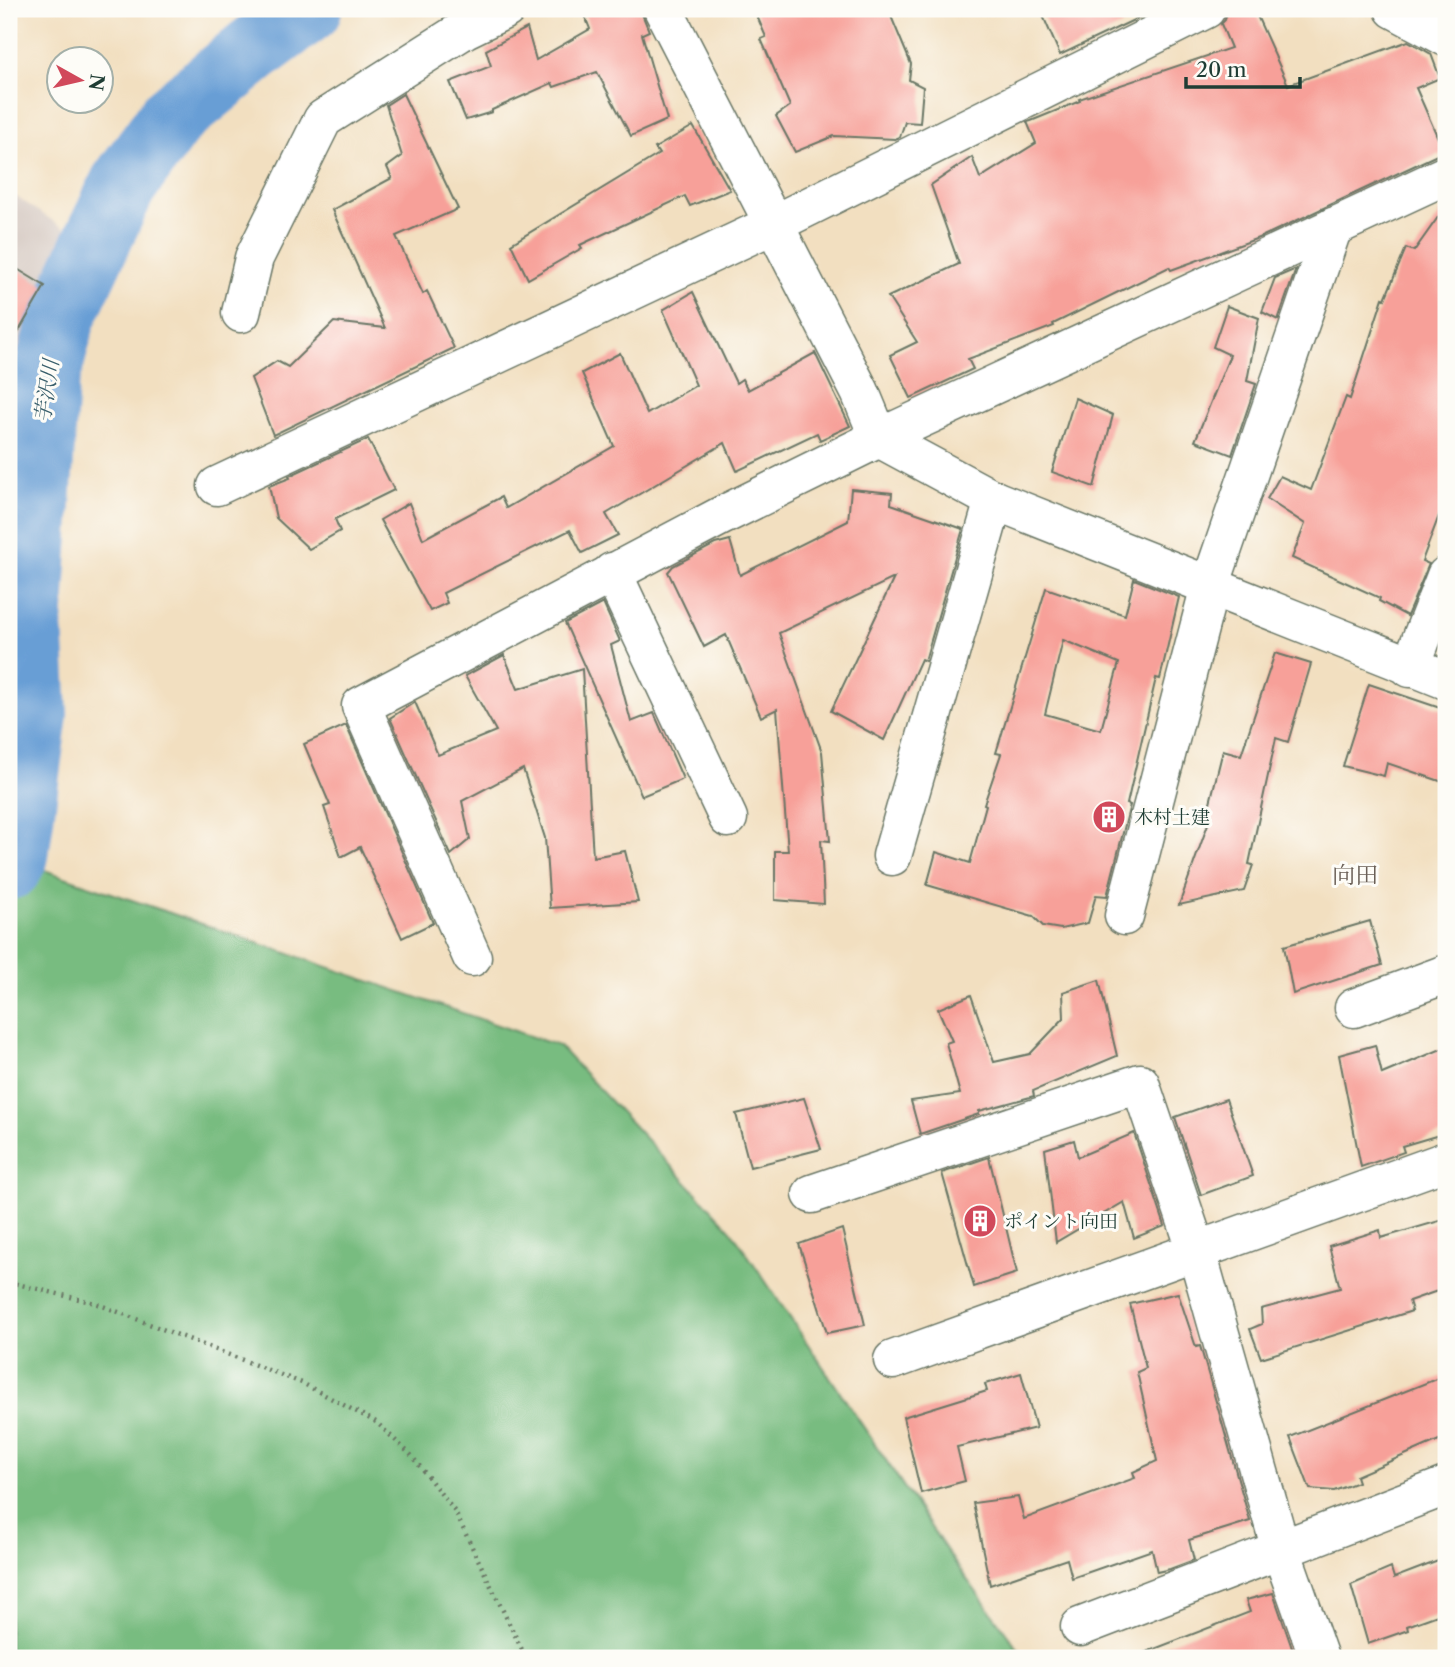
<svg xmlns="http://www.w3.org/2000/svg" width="1455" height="1667" viewBox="0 0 1455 1667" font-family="'Libre Caslon Text','Noto Serif JP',serif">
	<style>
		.industrial { fill: #cfc1ba }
		.forest { fill: #78bc80; stroke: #4c7c5a; stroke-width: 2 }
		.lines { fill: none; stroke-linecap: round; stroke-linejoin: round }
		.river { stroke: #689ed5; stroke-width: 68 }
		.building { fill: #f7a099; fill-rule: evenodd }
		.minor-casing { stroke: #697665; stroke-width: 41 }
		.path { stroke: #697665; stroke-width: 4.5; stroke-dasharray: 2 5; stroke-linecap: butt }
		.minor { stroke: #fff; stroke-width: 38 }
		.labels { text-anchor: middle; stroke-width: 6; stroke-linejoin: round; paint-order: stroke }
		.poi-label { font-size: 19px; fill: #1f3d34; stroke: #fdfcf7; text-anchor: start }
		.water-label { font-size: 21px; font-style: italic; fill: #395f6c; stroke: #fdfcf7 }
		.quarter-label { font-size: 23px; fill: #6b6057; stroke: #fdfcf7 }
	</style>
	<rect width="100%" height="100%" fill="#fdfcf7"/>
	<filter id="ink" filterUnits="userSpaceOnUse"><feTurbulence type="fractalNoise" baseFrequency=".0143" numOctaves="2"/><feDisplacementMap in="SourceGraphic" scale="14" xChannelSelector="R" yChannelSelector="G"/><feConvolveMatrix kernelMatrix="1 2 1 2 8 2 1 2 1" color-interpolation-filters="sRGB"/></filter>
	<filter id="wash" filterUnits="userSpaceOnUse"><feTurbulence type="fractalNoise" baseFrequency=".00686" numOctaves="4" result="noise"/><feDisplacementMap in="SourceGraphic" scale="28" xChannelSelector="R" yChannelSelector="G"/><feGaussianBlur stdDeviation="1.57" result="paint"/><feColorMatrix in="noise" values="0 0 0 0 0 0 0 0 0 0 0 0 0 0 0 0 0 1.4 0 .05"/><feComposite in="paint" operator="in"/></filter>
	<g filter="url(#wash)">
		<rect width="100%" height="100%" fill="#f2dfc0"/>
		<!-- industrial -->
		<polygon class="industrial" points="9,192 76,236 9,368"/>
		<!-- forest -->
		<polygon class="forest" points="9,858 559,1046 731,1230 955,1563 1025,1658 9,1658"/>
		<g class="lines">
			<!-- river -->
			<polyline class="river" points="9,866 15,855 34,714 29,624 45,383 62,317 123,185 172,117 253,50 308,9"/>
		</g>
		<g id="blocks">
			<!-- building -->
			<g class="building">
				<polygon points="582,9 640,9 649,31 642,34 667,120 631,136 597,72 554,87 552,83 492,110 492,112 466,120 450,82 491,66 486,50 527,28 536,60 590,29"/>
				<polygon points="754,9 888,9 911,64 909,80 923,87 920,123 905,122 900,137 895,139 834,136 795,152 776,116 790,106 761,39 766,37"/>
				<polygon points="1040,9 1157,9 1060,55"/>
				<polygon points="1228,9 1254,9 1288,85 1408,41 1431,54 1440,78 1416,88 1445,154 1437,155 1261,237 1171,270 1169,267 1053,324 1054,326 968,359 973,369 911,398 890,355 917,342 888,297 959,264 931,185 972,157 980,178 1036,143 1027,122 1031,121 1080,101 1079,99 1231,48 1221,24 1225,20"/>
				<polygon points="403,94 458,209 396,236 423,294 427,291 454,348 273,435 251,378 277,361 288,367 334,322 385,328 332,210 392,178 387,167 402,156 386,105"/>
				<polygon points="693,126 730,190 690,206 685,196 580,245 582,248 528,279 511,244 659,154 655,148"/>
				<polygon points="1446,206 1446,497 1422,561 1429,564 1407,616 1379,601 1380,598 1292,558 1305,524 1267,499 1280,476 1311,490 1346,397 1350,399 1383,298 1385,299 1406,248 1414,251"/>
				<polygon points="9,264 45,286 9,348"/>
				<polygon points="1296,269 1278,320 1262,312 1275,278"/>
				<polygon points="693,292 736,383 742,379 748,390 815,353 850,426 820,440 817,433 737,471 725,443 606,514 618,535 582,553 570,530 443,593 447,603 430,611 380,520 409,503 423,539 501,497 506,508 614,446 582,373 620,353 647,414 696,385 663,310"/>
				<polygon points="1227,306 1259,318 1247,381 1256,384 1232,455 1195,441 1230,355 1213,347"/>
				<polygon points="1075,398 1113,415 1094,487 1052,472"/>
				<polygon points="368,439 394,490 335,519 340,531 309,549 276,518 269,486 290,478 289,476"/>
				<polygon points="851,489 892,493 891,504 963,529 925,661 921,659 884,740 831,711 894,578 779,633 822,752 830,841 821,840 824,904 775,900 775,851 788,851 777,709 761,717 726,635 704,647 668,572 673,566 715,544 730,540 740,575 848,521"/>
				<path d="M1134 579 1179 597 1160 679 1156 678 1127 804 1130 805 1107 896 1096 895 1088 923 1061 929 1043 926 1033 916 927 885 936 852 970 863 986 805 984 804 1001 754 996 753 1046 588 1125 615ZM1063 640 1119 663 1101 730 1045 714Z"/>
				<polygon points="603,603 620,641 611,645 631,722 654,713 683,779 642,796 565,623"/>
				<polygon points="1275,653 1311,664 1288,742 1276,738 1249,864 1253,865 1244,891 1179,905 1208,824 1205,823 1223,750 1241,755"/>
				<polygon points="504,655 518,689 582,669 593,857 625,851 638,902 550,908 545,838 523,769 462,801 470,839 451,855 390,718 415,702 438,755 496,731 465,676"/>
				<polygon points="1369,684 1446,710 1446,783 1387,763 1384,776 1343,766"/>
				<polygon points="346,725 433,923 402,938 360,847 341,857 324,807 330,805 304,744"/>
				<polygon points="1370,921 1382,965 1293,994 1284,946"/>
				<polygon points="1099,980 1117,1056 1033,1091 1034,1096 979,1111 979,1114 920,1134 911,1101 960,1094 946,1043 952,1041 938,1009 971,995 994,1062 1030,1054 1064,1018 1063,992"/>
				<polygon points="1375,1045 1382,1074 1446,1047 1446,1133 1402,1146 1404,1152 1361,1167 1339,1055"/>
				<polygon points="804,1098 821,1149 750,1167 736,1114"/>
				<polygon points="1226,1099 1253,1176 1201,1195 1175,1117"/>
				<polygon points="1134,1133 1165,1226 1134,1238 1124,1202 1056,1242 1045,1149 1074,1140 1078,1157"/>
				<polygon points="989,1157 1017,1273 974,1287 942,1173"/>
				<polygon points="1446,1219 1446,1288 1409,1301 1412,1311 1261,1358 1250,1329 1262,1324 1261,1309 1340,1288 1329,1246 1380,1230 1381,1238"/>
				<polygon points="842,1229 865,1325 827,1333 799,1244"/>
				<polygon points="1178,1293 1196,1347 1200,1346 1203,1356 1250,1521 1189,1540 1194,1560 1170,1569 1157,1572 1152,1550 1072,1578 1067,1559 990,1585 973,1503 1018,1497 1024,1519 1135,1478 1133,1472 1157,1461 1137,1372 1146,1368 1130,1304"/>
				<polygon points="1021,1373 1036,1428 957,1447 965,1481 921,1493 903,1417 987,1391 985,1384"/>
				<polygon points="1446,1375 1446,1437 1356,1476 1358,1482 1334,1491 1310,1489 1290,1437"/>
				<polygon points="1446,1558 1446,1612 1407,1626 1408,1630 1368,1644 1351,1585 1391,1568 1394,1578"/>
				<polygon points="1273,1593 1293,1651 1271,1658 1137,1658 1136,1656 1250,1612 1246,1600"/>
			</g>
		</g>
	</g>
	<g filter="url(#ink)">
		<use href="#blocks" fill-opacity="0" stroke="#697665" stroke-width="2"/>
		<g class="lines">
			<defs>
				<g id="minor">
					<polyline points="663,9 860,392 879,438 994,500 1446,680"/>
					<polyline points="1394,9 1446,37"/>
					<polyline points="241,313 254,258 323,119 465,29 506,9"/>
					<polyline points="217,486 774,224 1206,9"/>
					<polyline points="612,572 728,818"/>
					<polyline points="1410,668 1446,576"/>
					<polyline points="892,856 994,500"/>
					<polyline points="1124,916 1210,586 1333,227"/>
					<polyline points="472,957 361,706 721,516 879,438 1446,175"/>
					<polyline points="1354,1008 1446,974"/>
					<polyline points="812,1194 1140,1083 1196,1249 1281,1550 1319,1658"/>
					<polyline points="893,1360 1446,1161"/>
					<polyline points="1080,1627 1446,1486"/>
				</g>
			</defs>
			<!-- minor casing -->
			<use href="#minor" class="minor-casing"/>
			<!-- path -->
			<polyline class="path" points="9,1282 95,1303 302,1383 376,1422 411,1455 455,1512 526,1658"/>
			<!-- minor -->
			<use href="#minor" class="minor"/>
		</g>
	</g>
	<!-- icons -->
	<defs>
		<symbol id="building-disc" viewBox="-11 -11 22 22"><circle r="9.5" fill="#d1495b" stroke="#fdfcf7"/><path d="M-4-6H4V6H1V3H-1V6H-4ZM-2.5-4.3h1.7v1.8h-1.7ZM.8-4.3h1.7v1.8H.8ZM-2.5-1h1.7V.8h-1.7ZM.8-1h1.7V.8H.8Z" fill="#fff"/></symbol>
	</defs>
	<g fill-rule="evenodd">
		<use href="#building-disc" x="1090" y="798" width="38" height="38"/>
		<use href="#building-disc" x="961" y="1202" width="38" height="38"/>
	</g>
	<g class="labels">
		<!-- poi labels -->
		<g class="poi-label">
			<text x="1134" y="824">木村土建</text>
			<text x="1004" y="1228">ポイント向田</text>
		</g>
		<!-- water labels -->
		<g class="water-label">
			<text transform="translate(47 391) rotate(-82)" y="7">芋沢川</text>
		</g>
		<!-- quarter labels -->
		<g class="quarter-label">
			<text x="1355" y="883">向田</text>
		</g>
	</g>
	<!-- margin -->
	<rect width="1455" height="1667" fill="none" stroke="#fdfcf7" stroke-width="35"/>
	<!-- north arrow -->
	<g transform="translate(80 80) rotate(98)"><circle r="33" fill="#fdfcf7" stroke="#a4b0a9" stroke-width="2"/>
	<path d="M0-5L12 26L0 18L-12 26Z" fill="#d1495b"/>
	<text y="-10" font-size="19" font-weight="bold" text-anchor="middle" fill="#1f3d34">N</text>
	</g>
	<!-- scale -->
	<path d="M1186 77v10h114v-10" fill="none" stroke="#1f3d34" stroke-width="3.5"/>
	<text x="1196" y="77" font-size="21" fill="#1f3d34" stroke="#fdfcf7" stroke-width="5" paint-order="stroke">20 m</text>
</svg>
